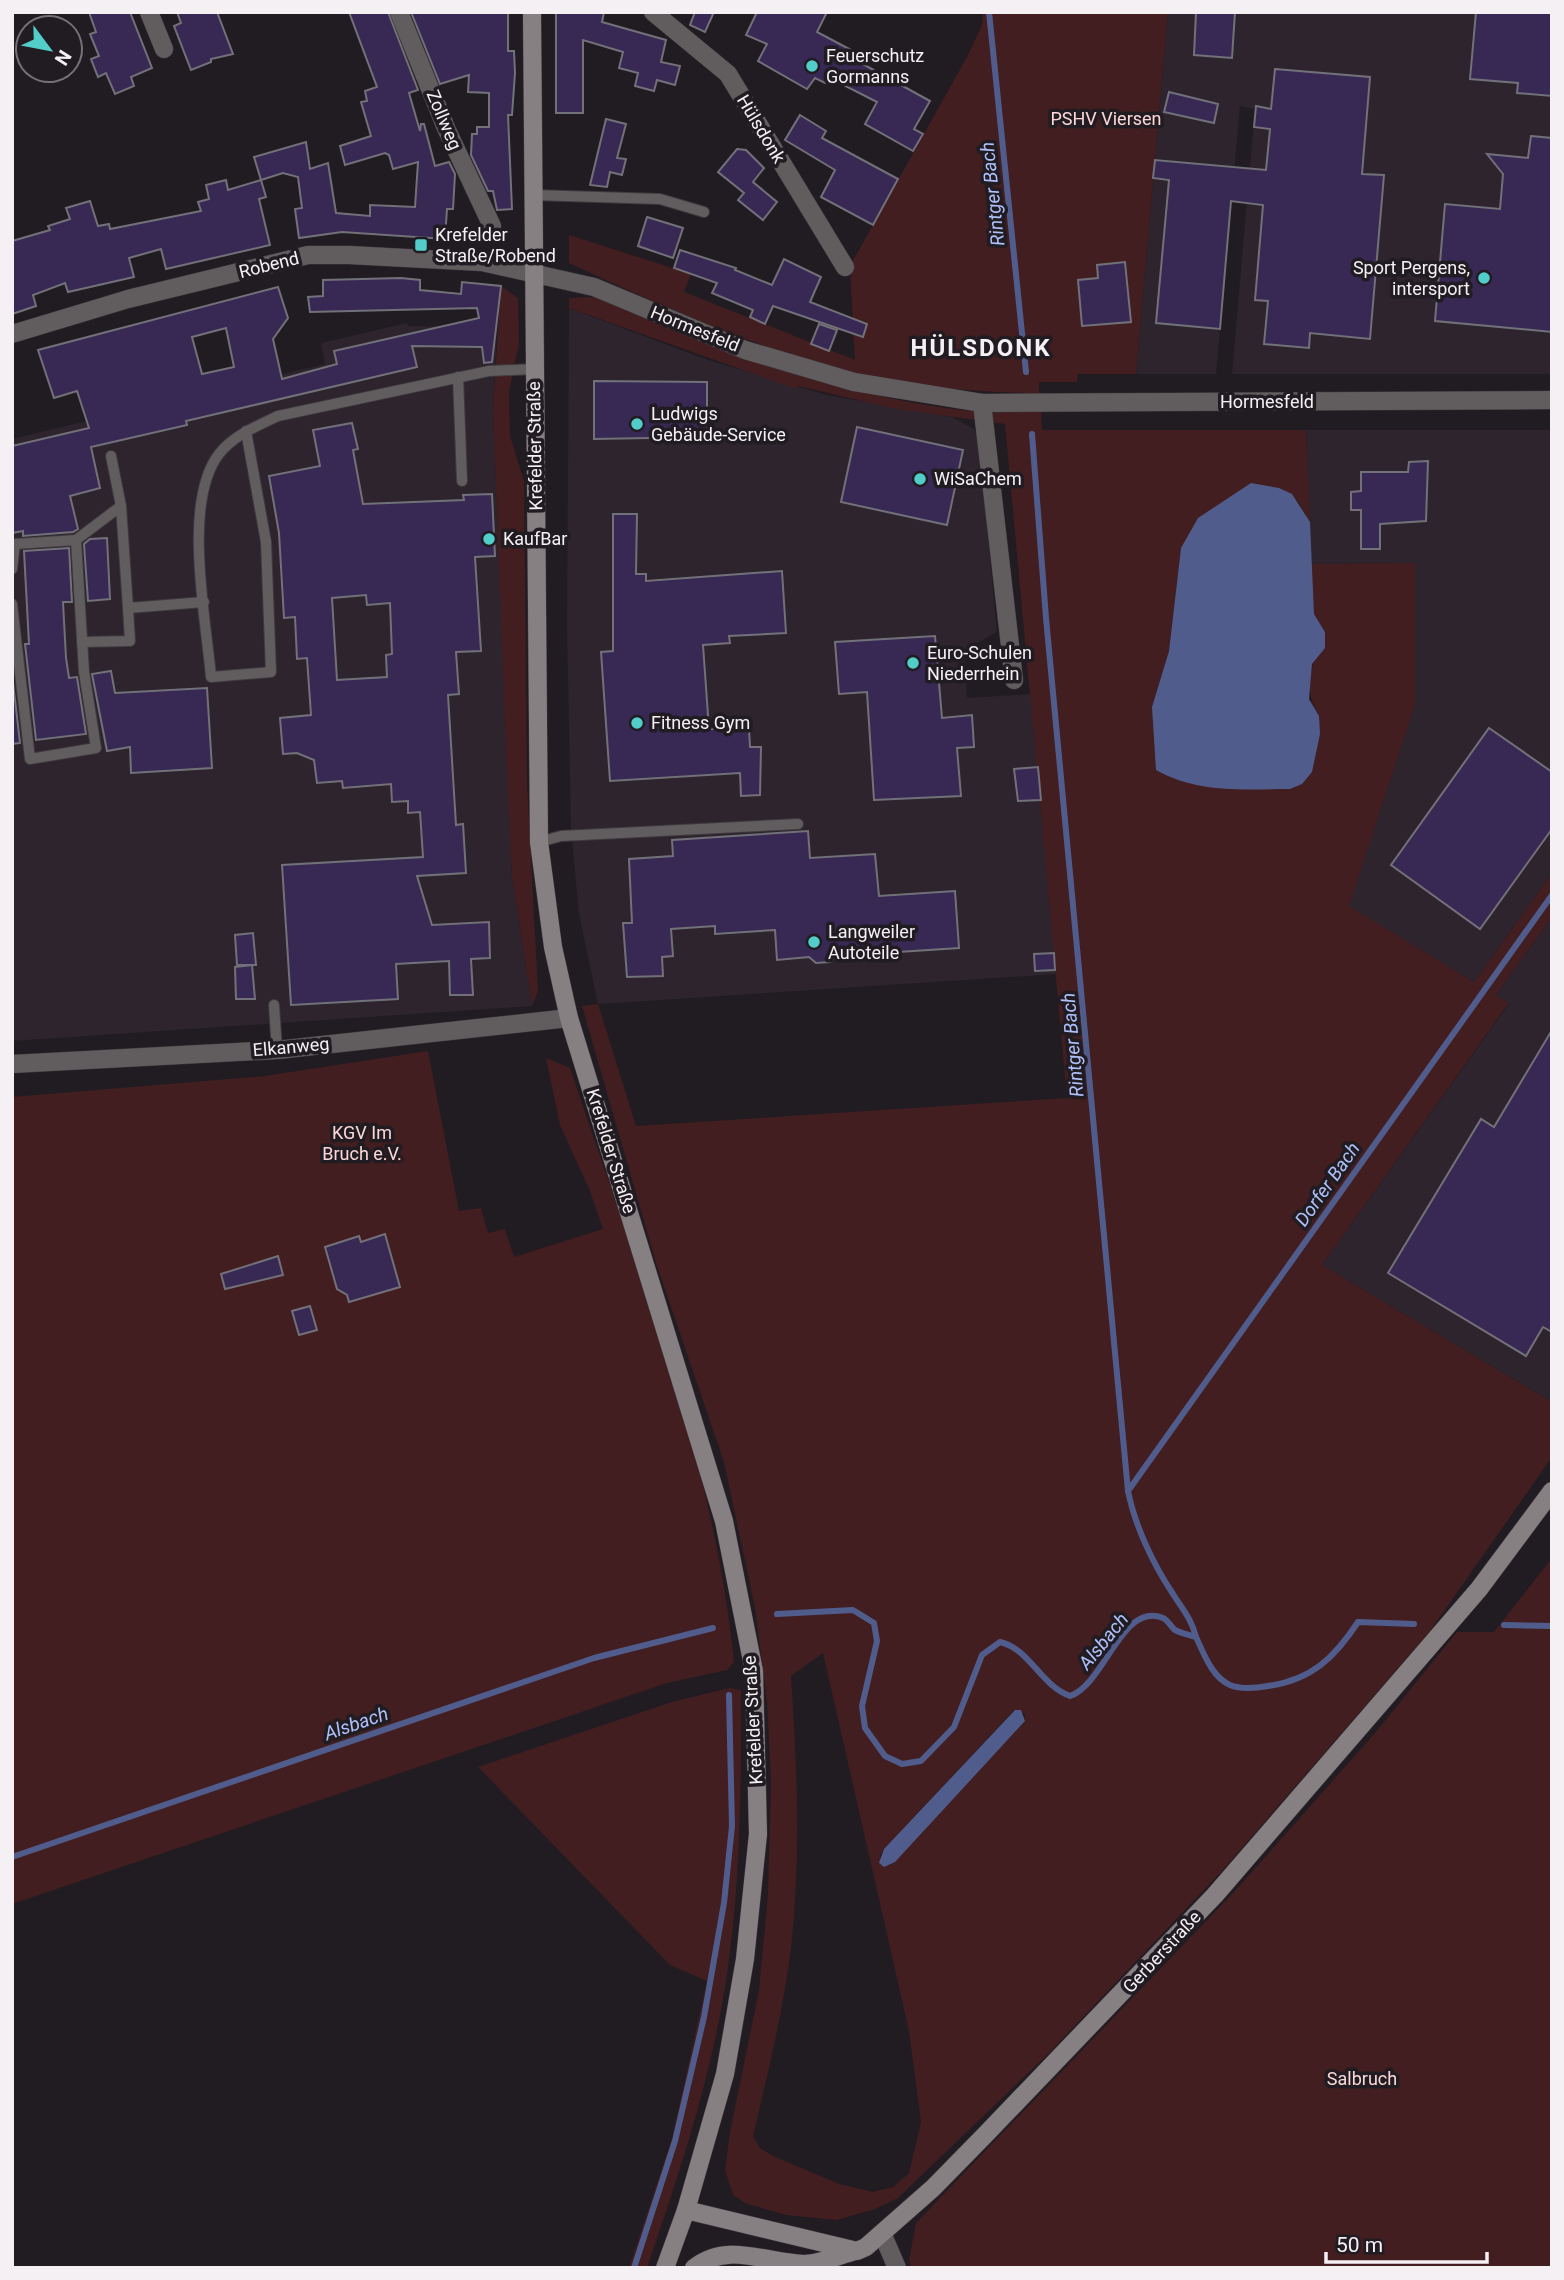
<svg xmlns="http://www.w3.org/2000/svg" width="1564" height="2280" viewBox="0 0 1564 2280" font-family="Roboto,sans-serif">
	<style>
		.built { fill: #2d242e }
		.green { fill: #421e20; fill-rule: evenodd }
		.water { fill: #505d8c }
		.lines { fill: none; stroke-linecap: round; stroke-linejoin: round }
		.stream { stroke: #505d8c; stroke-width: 6 }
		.building { fill: #382954; stroke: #727078; stroke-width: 2; fill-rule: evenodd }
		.lane-casing { stroke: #3f3a3f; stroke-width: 12 }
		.street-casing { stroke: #3f3a3f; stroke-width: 19 }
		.secondary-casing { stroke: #3f3a3f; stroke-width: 19 }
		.lane { stroke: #615d5e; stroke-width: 10 }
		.street { stroke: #615d5e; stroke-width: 18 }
		.secondary { stroke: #878083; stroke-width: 18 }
		.poi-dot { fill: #53cdc9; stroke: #211c22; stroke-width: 2.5 }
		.labels { text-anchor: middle; stroke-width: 7; stroke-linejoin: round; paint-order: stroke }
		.poi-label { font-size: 18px; fill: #f4f0f4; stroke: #211c22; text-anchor: start }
		.park-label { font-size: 18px; fill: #fcd7d7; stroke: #211c22 }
		.street-label { font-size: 18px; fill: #f4f0f4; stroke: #211c22 }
		.water-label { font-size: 19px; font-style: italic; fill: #afc1fb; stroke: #211c22 }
		.district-label { font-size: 24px; font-weight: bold; letter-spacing: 2px; fill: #f4f0f4; stroke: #211c22 }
	</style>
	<rect width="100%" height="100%" fill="#211c22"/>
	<!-- built -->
	<g class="built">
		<polygon points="1168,12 1552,12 1552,374 1232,374 1255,109 1240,106 1216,374 1136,374"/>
		<polygon points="569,308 708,360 827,395 952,417 974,429 979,443 997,632 964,650 967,698 1032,694 1057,974 598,1004 579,914 571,829 567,628"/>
		<polygon points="407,323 408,326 497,327 493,408 512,877 532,1006 12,1041 12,439 325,364 321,343"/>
		<polygon points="1306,430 1552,430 1552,873 1474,982 1348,906 1415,705 1415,563 1311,564"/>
		<polygon points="1552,917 1552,1402 1322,1265 1509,1004 1496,995"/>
	</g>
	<!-- green -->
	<g class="green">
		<path d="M983 12H1168L1136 374H1078L1077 382H1039V393C983 393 897 386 843 371 749 345 657 304 569 263V235L691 274 684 292 855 360 850 266 967 57 982 25Z"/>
		<polygon points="501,286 518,298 519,344 509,392 510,436 524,481 527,783 538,991 532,1006 512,877 506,755 493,408"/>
		<path d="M594 297C717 348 838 397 971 411 994 413 1018 411 1041 411L1042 430H1306L1310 522 1297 500 1251 483 1225 501 1181 548 1169 651 1152 707 1319 716C1301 687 1313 662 1325 632L1314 614 1311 564 1415 563V705L1349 906 1474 982 1552 873V917L1496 995 1509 1003 1322 1265 1552 1402V1457L1430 1631 1222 1871 1048 2054 898 2198 875 2209 837 2220 786 2215 745 2203 733 2195 725 2170 730 2132 759 1990 768 1894 771 1783 767 1701 755 1608 724 1462 657 1266 582 1006 598 1004 636 1126 1067 1098 1005 424 896 409 798 386 796 389 569 308V298ZM823 1653 909 2031 921 2122 909 2173 893 2187 873 2192 839 2184 773 2156 760 2148 753 2136C768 2074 783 2011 791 1948 801 1858 797 1766 791 1676ZM1014 1710 1025 1714V1721L889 1866 880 1856 884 1849Z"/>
		<path d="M428 1051 459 1211 481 1208 488 1233 505 1229 514 1257 603 1229 590 1191 560 1125 546 1058 570 1068C635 1263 713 1456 734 1662L727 1670 667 1683 12 1904V1097L265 1076Z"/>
		<polygon points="1552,1558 1552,2268 911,2268 909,2260 916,2223 1234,1892 1375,1733 1457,1632 1494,1632"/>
		<path d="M730 1688 741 1690C741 1788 741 1884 726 1981 711 2079 679 2174 647 2268H629L672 2138 707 1981 670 1965 478 1767 672 1702Z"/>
	</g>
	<!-- water -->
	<g class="water">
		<path d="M1251 483 1279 488 1292 494 1310 522 1314 614 1325 632V648L1312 664 1309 699 1319 716 1320 734 1312 772 1302 784 1290 789C1243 789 1199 794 1156 770L1152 707 1169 651 1181 548 1198 518Z"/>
		<polygon points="1015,1710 1021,1710 1025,1721 895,1862 884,1867 879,1863 884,1849"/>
	</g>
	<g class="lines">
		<!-- stream -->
		<g class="stream">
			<polyline points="989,12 1026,372"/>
			<path d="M1032 434 1046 618 1128 1491C1135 1526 1153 1564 1173 1594 1183 1610 1191 1618 1196 1637"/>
			<polyline points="1128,1491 1552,895"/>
			<path d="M777 1614 853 1610 874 1623 877 1641 862 1706 865 1728 885 1756 902 1764 921 1761 954 1727 982 1655 1000 1642C1030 1649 1040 1685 1070 1696 1105 1684 1122 1601 1163 1618 1168 1620 1171 1627 1175 1630 1181 1633 1189 1635 1196 1637 1204 1654 1212 1677 1230 1685 1242 1690 1257 1688 1268 1686 1312 1680 1335 1657 1358 1622L1414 1624"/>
			<polyline points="1504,1625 1552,1626"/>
			<polyline points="12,1857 594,1658 713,1628"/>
			<polyline points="634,2268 675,2141 704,2017 724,1903 732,1826 729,1695"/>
		</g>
	</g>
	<!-- building -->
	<g class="building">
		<polygon points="89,12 130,12 152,68 131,77 134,86 115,94 106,73 98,77 91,59 99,56 90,34 96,32"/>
		<polygon points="177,12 217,12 233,54 211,59 211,62 191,70 174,26 181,23"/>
		<polygon points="349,12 388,12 418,90 409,93 420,131 421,124 424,124 435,166 449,162 455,174 453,209 447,209 445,239 342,232 299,238 295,209 302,208 298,177 283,173 261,180 254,157 306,142 310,169 328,163 336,213 370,216 370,205 415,207 418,162 393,169 389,155 385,153 345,165 340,146 371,136 361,102 367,101 365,91 377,87"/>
		<polygon points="411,12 508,12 508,51 514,51 515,73 512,115 508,115 512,209 497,210 493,191 488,191 471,155 472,134 477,134 477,127 489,127 489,93 468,92 469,75 440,84"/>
		<polygon points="556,12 604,12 602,22 666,40 661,62 680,66 675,85 657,80 654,91 635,86 638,73 619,68 623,52 583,40 583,113 556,113"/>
		<polygon points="695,12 714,12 705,32 690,25"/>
		<polygon points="757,12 827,12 817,32 853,51 850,57 930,101 914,129 923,134 913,151 865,124 877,102 828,77 825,83 815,78 807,89 758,61 767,44 746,35"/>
		<polygon points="1196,12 1235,12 1232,58 1194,55"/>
		<polygon points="1476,12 1552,12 1552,96 1517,93 1518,83 1470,79"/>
		<polygon points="1275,69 1370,77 1362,174 1384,175 1370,339 1310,333 1309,348 1264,344 1268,301 1255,300 1263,205 1231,201 1220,329 1156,323 1169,180 1153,178 1155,160 1266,170 1270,129 1254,127 1256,106 1271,109"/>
		<polygon points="1169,92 1218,104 1214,123 1164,112"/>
		<polygon points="800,115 826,131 822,138 898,179 873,225 821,197 835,170 785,140"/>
		<polygon points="606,119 626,124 617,158 626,159 622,175 610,172 607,187 590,185"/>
		<polygon points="1531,136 1552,138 1552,332 1435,321 1445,204 1500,209 1503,174 1487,154 1528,158"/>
		<polygon points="737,149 746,150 764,168 753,182 777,202 763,220 738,200 744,193 718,172"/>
		<polygon points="226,180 228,190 261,180 266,197 259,199 270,245 166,269 161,249 129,258 134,277 68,292 65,283 33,295 36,306 12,314 12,241 50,230 48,226 70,219 66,208 90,201 98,226 109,224 110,229 201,211 198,202 209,199 206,185"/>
		<polygon points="647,217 683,228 673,258 638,246"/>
		<polygon points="680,250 736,268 735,270 772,285 784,259 821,277 810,302 867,324 863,337 773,306 765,324 750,317 753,310 712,293 717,283 674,268"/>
		<polygon points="1125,262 1131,322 1082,326 1078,280 1098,278 1097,265"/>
		<path d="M401 278 420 280V290L461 294 462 282 501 286 492 362 484 363 482 347 412 346 417 367 186 421 187 425 91 447 100 488 70 496 78 529 73 532 23 536V531L12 533V446L89 428 77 391 54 398 38 350 278 287 288 318 273 339 282 379 337 364 334 351 479 318 477 308 310 312 308 297 323 296V280ZM226 328 234 367 202 374 192 337Z"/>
		<polygon points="819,324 837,330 829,351 811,344"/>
		<polygon points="594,381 707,382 707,437 594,439"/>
		<path d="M352 423 358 449 353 450 363 504 464 500 463 495 492 494 495 556 475 557 481 651 456 652 459 694 448 695 456 825 463 824 466 873 417 876 432 925 489 922 490 958 471 959 473 995H450L449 961 396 964 398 999 291 1005 282 865 423 857 420 812 408 813V801L392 802 391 784 343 788 342 781 317 783 314 760 297 753 283 754 280 718 311 715 307 658 297 659 295 617 284 618 279 533 269 476 320 466 313 430ZM366 595 367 605 390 603 392 654 386 655 387 677 337 680 332 598Z"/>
		<polygon points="857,427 963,450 947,525 841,502"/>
		<polygon points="1428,461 1426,521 1380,524 1380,549 1361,549 1361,510 1351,510 1351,492 1361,491 1361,472 1408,472 1409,462"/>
		<polygon points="613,514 637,514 636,574 646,574 646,581 782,571 786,633 729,636 730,643 703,645 709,729 749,729 750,747 761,747 760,795 741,796 740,773 610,781 601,652 613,651"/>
		<polygon points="107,538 110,599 88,601 84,544 90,539"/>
		<polygon points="69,548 72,602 63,602 66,658 69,678 77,677 86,734 36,740 25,644 29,644 24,551"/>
		<polygon points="935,636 942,718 972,715 974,747 957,748 961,796 874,800 867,692 839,694 835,642"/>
		<polygon points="111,671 115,693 207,688 212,768 131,773 130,747 107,751 92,674"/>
		<polygon points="12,674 20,743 12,744"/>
		<polygon points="1489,728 1552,772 1552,829 1480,929 1391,865"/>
		<polygon points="1038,767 1041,800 1018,801 1014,769"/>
		<polygon points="808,831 810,858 875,854 879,896 955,891 959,948 836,956 830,962 816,963 809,957 777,960 775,930 715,934 715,926 671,929 673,956 662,957 663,976 627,977 623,923 632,923 629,859 673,856 672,840"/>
		<polygon points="253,933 256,965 237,965 235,935"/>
		<polygon points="1054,953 1055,970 1035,971 1034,954"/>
		<polygon points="252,965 255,999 236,999 235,967"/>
		<polygon points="1552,1030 1552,1332 1543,1327 1526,1356 1388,1273 1481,1119 1494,1127"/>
		<polygon points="385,1234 400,1287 349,1302 347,1295 337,1289 325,1247 359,1236 361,1242"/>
		<polygon points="278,1256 283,1275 225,1289 221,1274"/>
		<polygon points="310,1306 317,1330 299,1335 292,1311"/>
	</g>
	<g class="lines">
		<defs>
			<g id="lane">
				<polyline points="534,195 660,199 704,212"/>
				<polyline points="458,377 462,481"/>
				<path d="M246 431 266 542 271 672 211 677C206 618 182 502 219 454 234 435 257 426 278 416L489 371 534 369"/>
				<polyline points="111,456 121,506 128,608 204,602"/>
				<polyline points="76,540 121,506"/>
				<polyline points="12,569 15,544 76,540 84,672 96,748 30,759 12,604"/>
				<polyline points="82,642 130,641 128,608"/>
				<polyline points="539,842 561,836 798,824"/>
				<polyline points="274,1005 277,1050"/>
			</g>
			<g id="street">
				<polyline points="149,12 164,49"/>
				<polyline points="399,12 446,128 492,226"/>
				<polyline points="653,12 728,74 845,267"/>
				<polyline points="12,334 128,299 308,255 349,255 482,262 594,287 745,350 854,382 982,403 1552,400"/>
				<polyline points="982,403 1014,680"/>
				<polyline points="12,1064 277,1050 569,1018"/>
				<polyline points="882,2233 897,2268"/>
			</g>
			<g id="secondary">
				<polyline points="532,12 539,842 553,947 569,1018 724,1521 754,1671 758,1834 745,1959 725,2074 686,2210 665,2268"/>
				<polyline points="686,2210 857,2251 866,2247 933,2188 985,2135 1215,1895 1479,1589 1552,1491"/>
				<path d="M694 2268C728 2241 765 2263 804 2264 819 2264 837 2256 852 2252"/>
			</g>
		</defs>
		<!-- lane casing -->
		<use href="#lane" class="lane-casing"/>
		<!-- street casing -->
		<use href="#street" class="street-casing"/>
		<!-- secondary casing -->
		<use href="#secondary" class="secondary-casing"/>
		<!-- lane -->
		<use href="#lane" class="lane"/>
		<!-- street -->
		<use href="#street" class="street"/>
		<!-- secondary -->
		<use href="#secondary" class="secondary"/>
	</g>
	<!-- markers -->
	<g class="poi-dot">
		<circle cx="812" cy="66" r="7"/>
		<rect x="414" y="238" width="14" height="14" rx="3.5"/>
		<circle cx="1484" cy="278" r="7"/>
		<circle cx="637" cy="424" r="7"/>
		<circle cx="920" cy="479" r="7"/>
		<circle cx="489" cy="539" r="7"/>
		<circle cx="913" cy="663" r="7"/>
		<circle cx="637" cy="723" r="7"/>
		<circle cx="814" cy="942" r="7"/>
	</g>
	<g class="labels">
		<!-- poi labels -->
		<g class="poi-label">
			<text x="826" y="62">Feuerschutz<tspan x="826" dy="21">Gormanns</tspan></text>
			<text x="435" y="241">Krefelder<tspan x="435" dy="21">Straße/Robend</tspan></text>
			<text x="1470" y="274" text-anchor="end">Sport Pergens,<tspan x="1470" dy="21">intersport</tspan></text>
			<text x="651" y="420">Ludwigs<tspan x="651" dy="21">Gebäude-Service</tspan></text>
			<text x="934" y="485">WiSaChem</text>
			<text x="503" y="545">KaufBar</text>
			<text x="927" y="659">Euro-Schulen<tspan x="927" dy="21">Niederrhein</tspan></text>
			<text x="651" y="729">Fitness Gym</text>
			<text x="828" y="938">Langweiler<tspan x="828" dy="21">Autoteile</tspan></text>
		</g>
		<!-- park labels -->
		<g class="park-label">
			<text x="1106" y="125">PSHV Viersen</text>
			<text x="362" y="1139">KGV Im<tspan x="362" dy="21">Bruch e.V.</tspan></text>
			<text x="1362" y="2085">Salbruch</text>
		</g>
		<!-- street labels -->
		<g class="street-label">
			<text transform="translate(444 120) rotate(67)" y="6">Zollweg</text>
			<text transform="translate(761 129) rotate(59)" y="6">Hülsdonk</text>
			<text transform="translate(269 265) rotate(-14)" y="6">Robend</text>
			<text transform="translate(695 329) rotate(22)" y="6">Hormesfeld</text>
			<text x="1267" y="408">Hormesfeld</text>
			<text transform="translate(535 446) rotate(-91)" y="6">Krefelder Straße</text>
			<text transform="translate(291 1047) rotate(-5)" y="6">Elkanweg</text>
			<text transform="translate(611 1151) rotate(73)" y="6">Krefelder Straße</text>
			<text transform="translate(753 1720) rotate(-93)" y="6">Krefelder Straße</text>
			<text transform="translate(1162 1952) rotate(-47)" y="6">Gerberstraße</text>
		</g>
		<!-- water labels -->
		<g class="water-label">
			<text transform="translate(992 194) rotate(-96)" y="7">Rintger Bach</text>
			<text transform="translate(1072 1045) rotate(-95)" y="7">Rintger Bach</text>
			<text transform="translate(1327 1184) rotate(-55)" y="7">Dorfer Bach</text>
			<text transform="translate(1103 1641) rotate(-51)" y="7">Alsbach</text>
			<text transform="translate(356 1723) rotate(-19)" y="7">Alsbach</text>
		</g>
		<!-- district labels -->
		<g class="district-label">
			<text x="981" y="356">HÜLSDONK</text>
		</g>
	</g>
	<!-- border -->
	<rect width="1564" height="2280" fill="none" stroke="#f4f0f4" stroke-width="28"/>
	<!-- north arrow -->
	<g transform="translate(49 49) rotate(122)"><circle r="33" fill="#211c22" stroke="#757176" stroke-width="2"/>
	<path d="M0-5L12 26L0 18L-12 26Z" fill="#53cdc9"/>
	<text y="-10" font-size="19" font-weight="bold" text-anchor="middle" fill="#f4f0f4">N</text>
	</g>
	<!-- scale -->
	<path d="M1326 2252v10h161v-10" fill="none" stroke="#f4f0f4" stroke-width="3.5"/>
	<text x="1336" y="2252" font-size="21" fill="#f4f0f4" stroke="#211c22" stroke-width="5" paint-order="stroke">50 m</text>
</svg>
